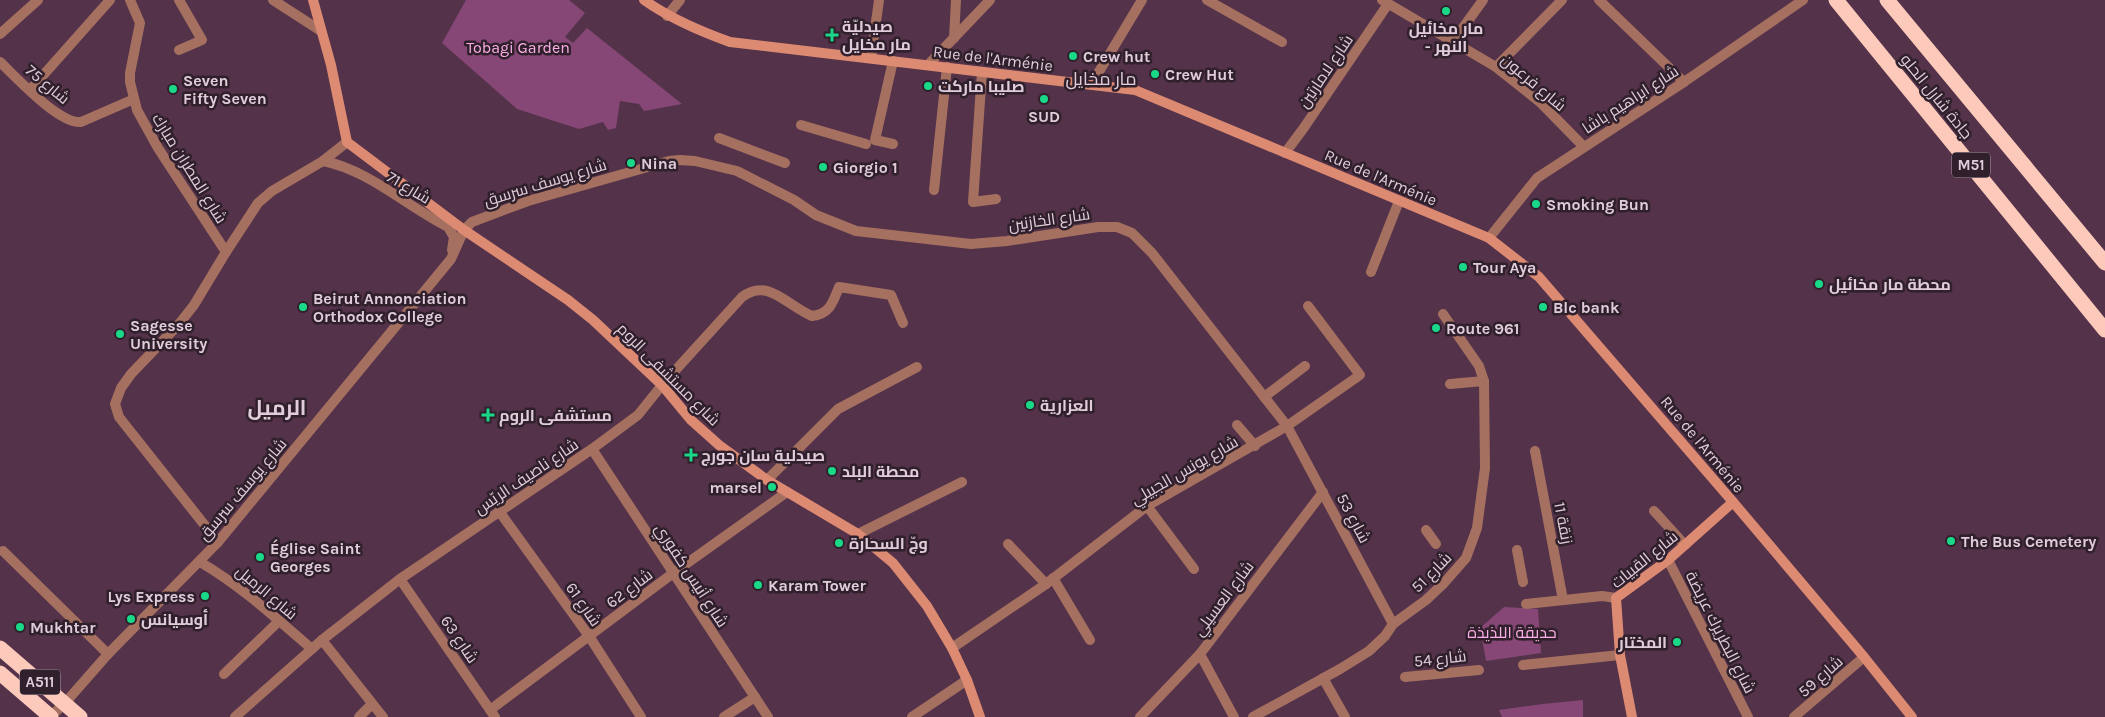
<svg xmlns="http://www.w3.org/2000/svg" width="2105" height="717" viewBox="0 0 2105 717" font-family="Karla,Cairo,sans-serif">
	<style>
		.green { fill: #864776 }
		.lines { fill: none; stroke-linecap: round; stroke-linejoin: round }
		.street { stroke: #a57060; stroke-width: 10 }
		.secondary { stroke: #dd8a72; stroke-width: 10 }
		.highway { stroke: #fdc9ba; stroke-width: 15 }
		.poi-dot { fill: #19d989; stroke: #2f202b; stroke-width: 2 }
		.labels { text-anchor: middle; stroke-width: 5; stroke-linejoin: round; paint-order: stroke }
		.shield { fill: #2f202b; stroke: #ac98a6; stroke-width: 1 }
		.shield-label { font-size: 15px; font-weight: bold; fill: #e1ccdb }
		.poi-label { font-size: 16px; font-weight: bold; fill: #e1ccdb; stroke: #2f202b; text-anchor: start }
		.park-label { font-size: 16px; fill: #fcafe6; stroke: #2f202b }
		.street-label { font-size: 16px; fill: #e1ccdb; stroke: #2f202b }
		.neighbourhood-label { font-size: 18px; fill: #e1ccdb; stroke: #2f202b }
		.district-label { font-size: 21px; font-weight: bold; fill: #e1ccdb; stroke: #2f202b }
	</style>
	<rect width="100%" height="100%" fill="#53324a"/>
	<!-- green -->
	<g class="green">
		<polygon points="466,0 569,0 585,13 565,37 573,43 587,28 682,104 644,111 639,104 620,101 616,128 608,130 603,122 579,129 517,109 442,43"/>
		<polygon points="1504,607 1538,609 1541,653 1486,661 1480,628"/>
		<polygon points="1583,700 1583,717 1502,717 1499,710 1543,704"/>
	</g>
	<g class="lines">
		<!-- street -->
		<g class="street">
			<polyline points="130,0 140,23 130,73 130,82 137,110 158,148 226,252"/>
			<polyline points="179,0 202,40 179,50"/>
			<polyline points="273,0 321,31"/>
			<polyline points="1207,0 1282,42"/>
			<polyline points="1382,0 1496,67 1540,102 1584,147"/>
			<polyline points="1599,0 1684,82"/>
			<polyline points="667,16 680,0"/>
			<polyline points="0,34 38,0"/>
			<polyline points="954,38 956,0"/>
			<polyline points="1452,43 1483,0"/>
			<polyline points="871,58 879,0"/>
			<polyline points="893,61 875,140 893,144"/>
			<path d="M0 62C17 78 59 124 81 122L134 99"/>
			<polyline points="928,65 990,0"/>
			<polyline points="1496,67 1562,0"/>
			<polyline points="982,72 973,202 996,199"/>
			<polyline points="1091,85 1142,0"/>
			<polyline points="30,90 110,0"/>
			<polyline points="801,125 866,144"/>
			<polyline points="719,138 785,163"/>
			<polyline points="1285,153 1303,129 1388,4"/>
			<path d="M323 161C369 170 406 206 448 227L454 237 452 250"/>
			<polyline points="934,190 947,67"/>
			<polyline points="1489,238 1537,178 1684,82 1803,0"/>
			<polyline points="1371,272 1399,201"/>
			<polyline points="1450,384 1484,381"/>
			<polyline points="1264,397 1305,366"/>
			<polyline points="1237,425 1255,446"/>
			<polyline points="592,449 768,717"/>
			<polyline points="1535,451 1563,600"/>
			<polyline points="767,480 838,409 917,367"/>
			<polyline points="1147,506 1194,569"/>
			<polyline points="499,511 589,636 641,717"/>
			<polyline points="1654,511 1685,545"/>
			<polyline points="1426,530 1436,544"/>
			<polyline points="858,534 962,482"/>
			<polyline points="218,542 119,417 115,404 121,388 131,374 179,324 194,305 226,252 258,203 272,191 323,161 347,142"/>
			<polyline points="1008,544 1046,584"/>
			<polyline points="1517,550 1523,582"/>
			<polyline points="3,551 108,654"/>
			<polyline points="1668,560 1748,717"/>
			<path d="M200 562C241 586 276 618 312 649"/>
			<polyline points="1053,578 1090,640"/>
			<polyline points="400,579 495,717"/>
			<polyline points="1526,604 1602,596 1616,598"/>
			<polyline points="322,640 383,717"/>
			<polyline points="952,648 1046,584 1147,506 1287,426 1360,375 1308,306"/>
			<polyline points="1200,654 1234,717"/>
			<polyline points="1523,665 1620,655"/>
			<polyline points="224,674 279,621"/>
			<polyline points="1405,677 1479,670"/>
			<polyline points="1323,678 1345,717"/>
			<polyline points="490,710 672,574 787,492"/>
			<polyline points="50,717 65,703 108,654 218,542 451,259 464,230 472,222 528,201 669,161 680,160 695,161 737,171 794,200 816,215 856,231 971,244 1007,241 1098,227 1117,227 1132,233 1152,253 1287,426 1393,624"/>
			<path d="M235 717 322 640 400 579 592 449 638 415 662 385 742 297C768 277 787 306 812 316 830 314 833 302 839 287L891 295 903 323"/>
			<polyline points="359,717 372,704"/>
			<polyline points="724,717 755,697"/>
			<polyline points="912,717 967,680"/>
			<polyline points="1140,717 1200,654 1323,492"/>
			<polyline points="1253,717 1340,669 1369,651 1385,636 1393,624 1426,600 1444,583 1466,558 1477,528 1485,468 1484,381 1479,366 1443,314"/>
			<polyline points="1794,717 1864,657"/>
		</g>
		<!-- secondary -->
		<g class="secondary">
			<polyline points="313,0 331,65 347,142 464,230 568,300 593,320 662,385 691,420 719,445 767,480 858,534 893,563 927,606 952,648 967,680 980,717"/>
			<path d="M644 0C671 19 699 31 730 42L1135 90 1489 238 1539 277 1733 502 1864 657 1912 717"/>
			<polyline points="1632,717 1620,655 1616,598 1668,560 1733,502"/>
		</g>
		<!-- highway -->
		<g class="highway">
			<polyline points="1836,0 2105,330"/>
			<polyline points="1887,0 2105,263"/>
			<polyline points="0,648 80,717"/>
			<polyline points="0,673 51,717"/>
		</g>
	</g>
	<!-- markers -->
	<g class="poi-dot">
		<circle cx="1446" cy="11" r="5"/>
		<path d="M829.5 27.5h5v5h5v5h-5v5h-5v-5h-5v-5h5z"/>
		<circle cx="1073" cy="56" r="5"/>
		<circle cx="1155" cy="74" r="5"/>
		<circle cx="928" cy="86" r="5"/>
		<circle cx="173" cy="89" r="5"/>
		<circle cx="1044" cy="99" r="5"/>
		<circle cx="631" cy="163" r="5"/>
		<circle cx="823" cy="167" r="5"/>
		<circle cx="1536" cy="204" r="5"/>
		<circle cx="1463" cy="267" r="5"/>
		<circle cx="1819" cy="284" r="5"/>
		<circle cx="303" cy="307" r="5"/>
		<circle cx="1543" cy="307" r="5"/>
		<circle cx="1436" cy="328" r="5"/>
		<circle cx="120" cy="334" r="5"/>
		<circle cx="1030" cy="405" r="5"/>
		<path d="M485.5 407.5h5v5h5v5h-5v5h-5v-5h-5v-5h5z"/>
		<path d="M688.5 447.5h5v5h5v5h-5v5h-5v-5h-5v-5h5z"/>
		<circle cx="832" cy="471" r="5"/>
		<circle cx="772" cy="487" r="5"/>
		<circle cx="1951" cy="541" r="5"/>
		<circle cx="839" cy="543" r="5"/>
		<circle cx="260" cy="557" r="5"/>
		<circle cx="758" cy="585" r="5"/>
		<circle cx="205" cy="596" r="5"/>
		<circle cx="131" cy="619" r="5"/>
		<circle cx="20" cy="627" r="5"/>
		<circle cx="1677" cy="642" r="5"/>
	</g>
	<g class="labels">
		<!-- shield labels -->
		<g class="shield">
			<rect x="1952" y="152.5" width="38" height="25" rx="4"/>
			<rect x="20" y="669.5" width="40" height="25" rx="4"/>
		</g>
		<g class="shield-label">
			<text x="1971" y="170">M51</text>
			<text x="40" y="687">A511</text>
		</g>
		<!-- poi labels -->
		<g class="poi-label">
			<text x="842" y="32">صيدليّة<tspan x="842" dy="18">مار مخايل</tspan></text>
			<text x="1446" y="34" text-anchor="middle">مار مخائيل<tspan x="1446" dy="18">- النهر</tspan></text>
			<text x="1083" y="62">Crew hut</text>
			<text x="1165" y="80">Crew Hut</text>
			<text x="183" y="86">Seven<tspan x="183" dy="18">Fifty Seven</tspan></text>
			<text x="938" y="92">صليبا ماركت</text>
			<text x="1044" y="122" text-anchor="middle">SUD</text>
			<text x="641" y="169">Nina</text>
			<text x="833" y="173">Giorgio 1</text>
			<text x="1546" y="210">Smoking Bun</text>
			<text x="1473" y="273">Tour Aya</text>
			<text x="1829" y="290">محطة مار مخائيل</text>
			<text x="313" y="304">Beirut Annonciation<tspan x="313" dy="18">Orthodox College</tspan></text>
			<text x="1553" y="313">Blc bank</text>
			<text x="130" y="331">Sagesse<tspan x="130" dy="18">University</tspan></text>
			<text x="1446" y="334">Route 961</text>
			<text x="1040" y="411">العزارية</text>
			<text x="499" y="421">مستشفى الروم</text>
			<text x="701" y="461">صيدلية سان جورج</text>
			<text x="842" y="477">محطة البلد</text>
			<text x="762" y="493" text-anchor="end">marsel</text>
			<text x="1961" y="547">The Bus Cemetery</text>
			<text x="849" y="549">وجّ السحارة</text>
			<text x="270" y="554">Église Saint<tspan x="270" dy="18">Georges</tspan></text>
			<text x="768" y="591">Karam Tower</text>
			<text x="195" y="602" text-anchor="end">Lys Express</text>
			<text x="141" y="625">أوسيانس</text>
			<text x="30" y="633">Mukhtar</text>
			<text x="1667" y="648" text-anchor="end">المختار</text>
		</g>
		<!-- park labels -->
		<g class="park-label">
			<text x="518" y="53">Tobagi Garden</text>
			<text x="1512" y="638">حديقة اللذيذة</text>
		</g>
		<!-- street labels -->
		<g class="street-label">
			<text transform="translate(993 58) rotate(7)" y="6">Rue de l'Arménie</text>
			<text transform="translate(1325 71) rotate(-56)" y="6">شارع لامارتين</text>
			<text transform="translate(1534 82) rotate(40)" y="6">شارع فرعون</text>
			<text transform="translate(48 84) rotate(40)" y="6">شارع 75</text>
			<text transform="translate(1937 96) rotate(51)" y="6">جادة شارل الحلو</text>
			<text transform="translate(1630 99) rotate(-33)" y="6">شارع ابراهيم باشا</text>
			<text transform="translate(190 168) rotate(58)" y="6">شارع المطران مبارك</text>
			<text transform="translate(1381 177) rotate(23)" y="6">Rue de l'Arménie</text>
			<text transform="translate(545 182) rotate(-17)" y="6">شارع يوسف سرسق</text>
			<text transform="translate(409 187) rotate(31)" y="6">شارع 71</text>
			<text transform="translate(1049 219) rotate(-8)" y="6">شارع الخازنين</text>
			<text transform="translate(669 374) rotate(45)" y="6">شارع مستشفى الروم</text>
			<text transform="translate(1703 444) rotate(50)" y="6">Rue de l'Arménie</text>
			<text transform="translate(1184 470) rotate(-30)" y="6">شارع يونس الجبيلي</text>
			<text transform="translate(526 476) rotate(-34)" y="6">شارع ناصيف الريّس</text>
			<text transform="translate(242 489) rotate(-50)" y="6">شارع يوسف سرسق</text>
			<text transform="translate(1354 518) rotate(62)" y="6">شارع 53</text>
			<text transform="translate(1564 523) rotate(79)" y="6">زنقة 11</text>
			<text transform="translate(1644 559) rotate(-39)" y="6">شارع القبيات</text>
			<text transform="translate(1431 572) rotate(-45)" y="6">شارع 51</text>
			<text transform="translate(692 575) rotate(57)" y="6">شارع أنيس كفوري</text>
			<text transform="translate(629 588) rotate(-37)" y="6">شارع 62</text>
			<text transform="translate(267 592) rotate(40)" y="6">شارع الرميل</text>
			<text transform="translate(1223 598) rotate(-53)" y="6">شارع العسيلي</text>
			<text transform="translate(584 604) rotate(55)" y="6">شارع 61</text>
			<text transform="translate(1721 632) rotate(63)" y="6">شارع البطريرك عريضة</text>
			<text transform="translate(460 639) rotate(56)" y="6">شارع 63</text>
			<text transform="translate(1440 658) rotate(-6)" y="6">شارع 54</text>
			<text transform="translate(1820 676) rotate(-41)" y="6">شارع 59</text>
		</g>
		<!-- neighbourhood labels -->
		<g class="neighbourhood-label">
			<text x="1101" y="85">مار مخايل</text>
		</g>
		<!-- district labels -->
		<g class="district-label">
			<text x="277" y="415">الرميل</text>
		</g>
	</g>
</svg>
